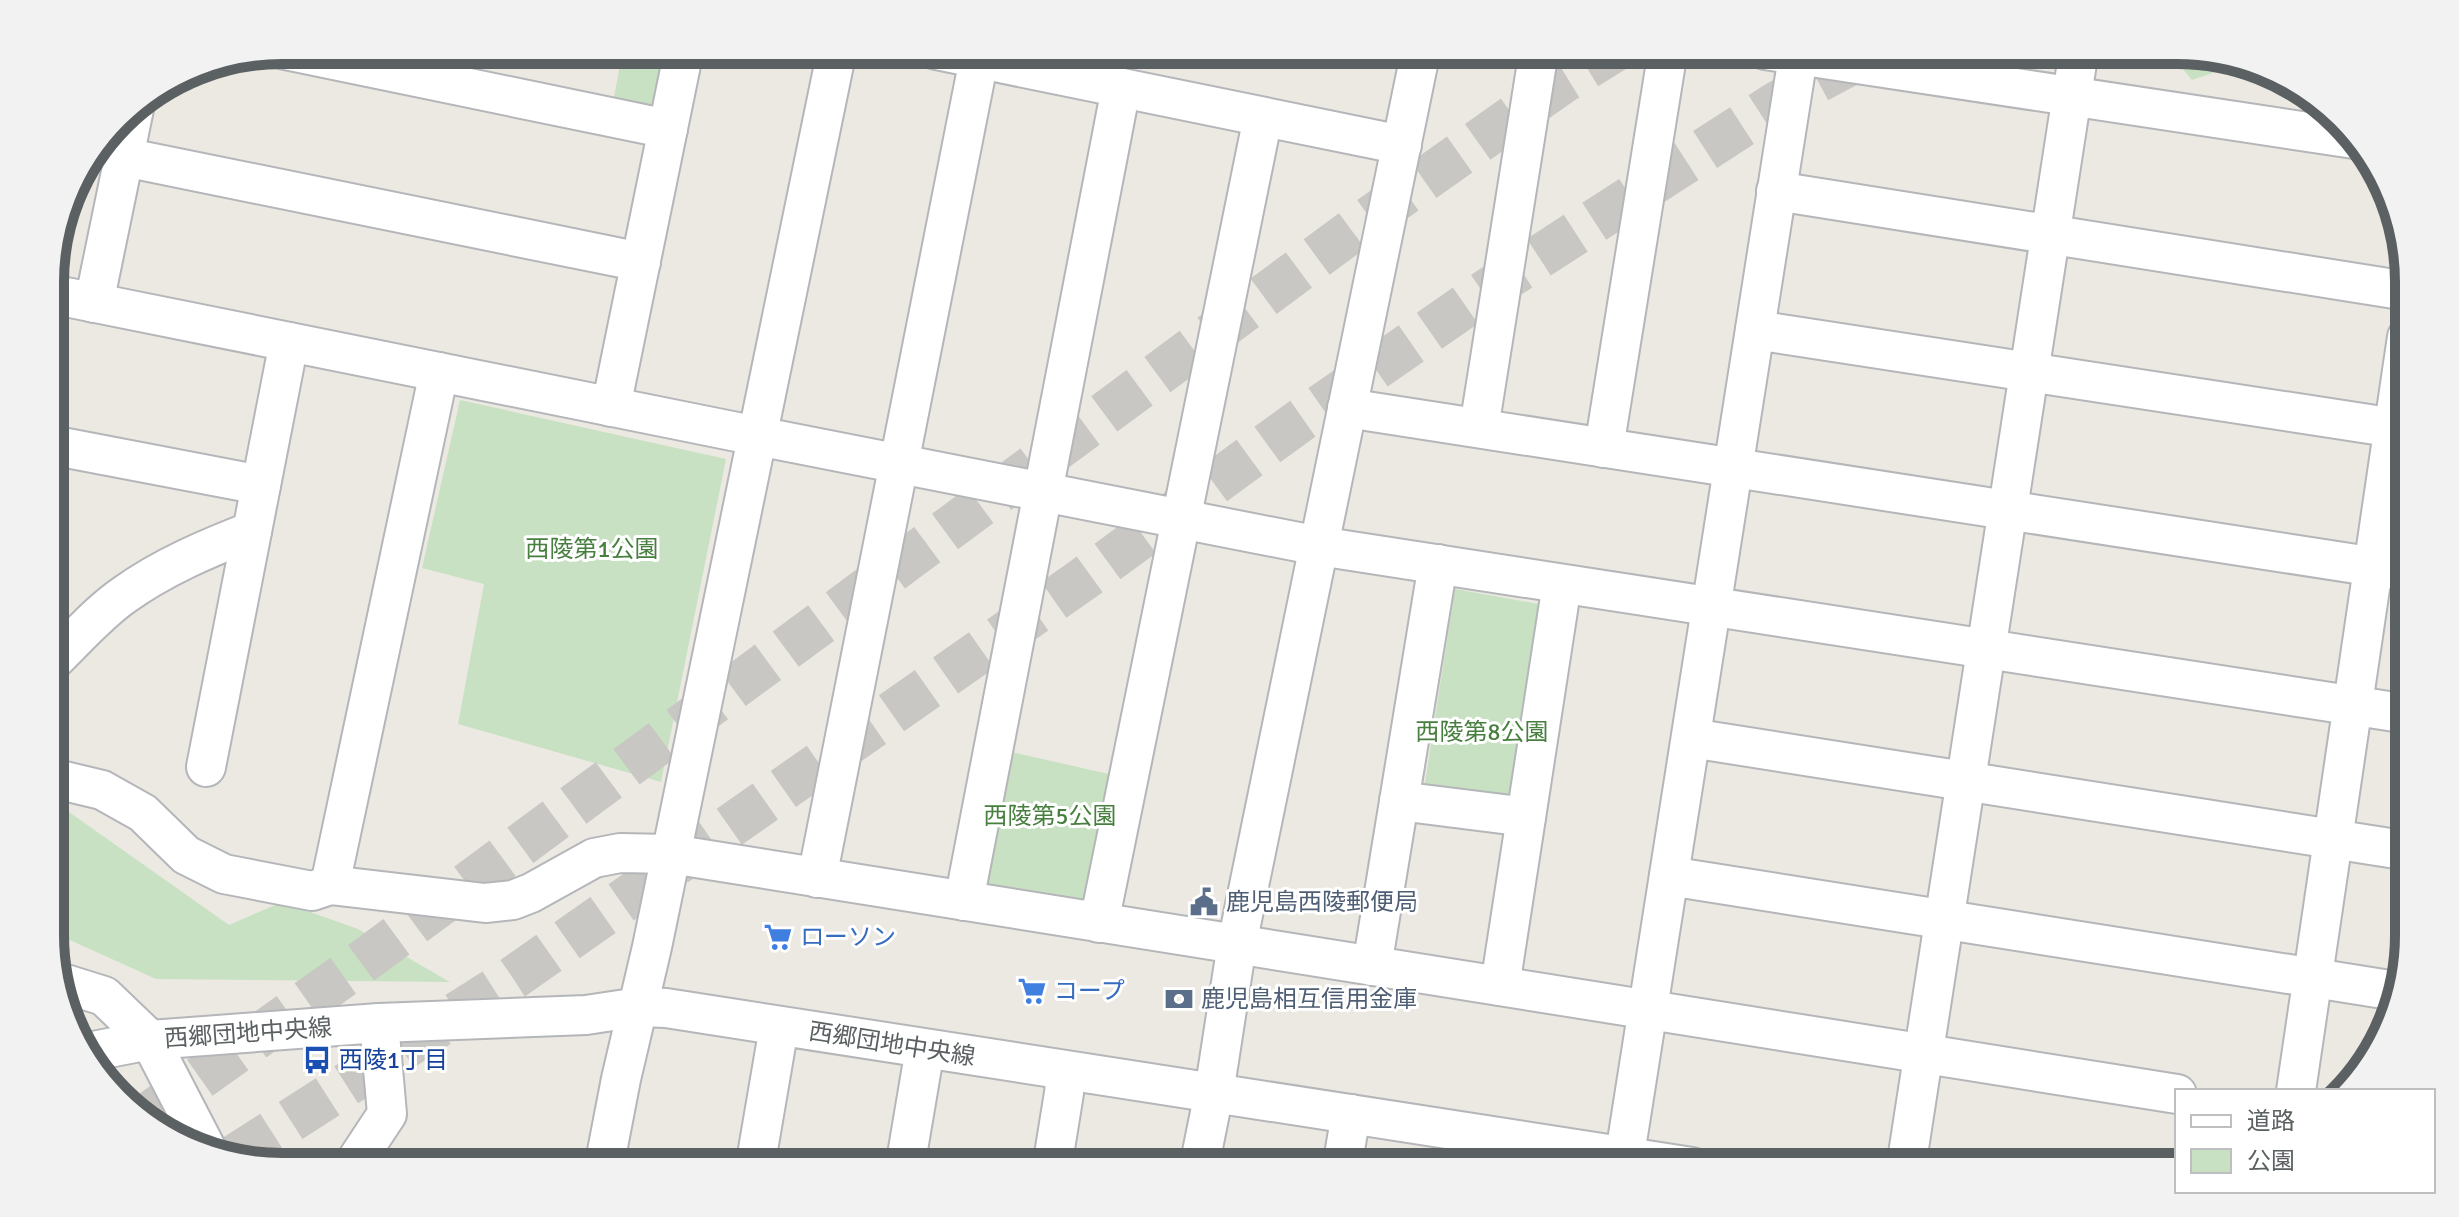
<svg xmlns="http://www.w3.org/2000/svg" width="2459" height="1217" viewBox="0 0 2459 1217" font-family="Signika,'Noto Sans JP',sans-serif">
	<style>
		.green { fill: #c8e1c2 }
		.lines { fill: none; stroke-linecap: round; stroke-linejoin: round }
		.highway-tunnel { stroke: #c8c7c3; stroke-width: 44; stroke-dasharray: 44 22; stroke-linecap: butt }
		.minor-casing { stroke: #b4b6b9; stroke-width: 42 }
		.minor { stroke: #fff; stroke-width: 38 }
		.labels { text-anchor: middle; stroke-width: 6; stroke-linejoin: round; paint-order: stroke }
		.park-label { font-size: 24px; fill: #477f3e; stroke: #fff }
		.service-label { font-size: 24px; fill: #4e5e75; stroke: #fff; text-anchor: start }
		.shop-label { font-size: 24px; fill: #366cbe; stroke: #fff; text-anchor: start }
		.street-label { font-size: 24px; fill: #5b6062; stroke: #fff }
		.transit-label { font-size: 24px; fill: #164399; stroke: #fff; text-anchor: start }
		.rim { fill: none; stroke: #5b6062; stroke-width: 10 }
	</style>
	<rect width="100%" height="100%" fill="#ece9e3"/>
	<!-- green -->
	<g class="green">
		<polygon points="623,50 669,50 657,103 646,115 612,107"/>
		<polygon points="2167,50 2177,50 2239,64 2192,80"/>
		<polygon points="460,400 726,459 661,782 458,724 484,584 422,568"/>
		<polygon points="1455,589 1550,606 1520,804 1424,789"/>
		<polygon points="1007,751 1113,775 1084,899 1077,907 984,890"/>
		<polygon points="52,800 229,925 282,902 358,929 450,982 156,979 52,932"/>
		<polygon points="94,1068 154,1111 168,1134 98,1076"/>
	</g>
	<g class="lines">
		<!-- highway-tunnel -->
		<g class="highway-tunnel">
			<polyline points="146,1116 350,971 1360,225 1561,83 1615,50"/>
			<polyline points="235,1156 513,978 1082,580 1301,420 1488,290 1777,103 1875,50"/>
		</g>
		<defs>
			<g id="minor">
				<polyline points="285,50 668,129"/>
				<polyline points="936,50 1402,145"/>
				<polyline points="1765,50 2354,139"/>
				<polyline points="124,157 641,262"/>
				<polyline points="1776,191 2407,291"/>
				<polyline points="51,294 732,431 1319,546 2408,714"/>
				<polyline points="94,303 135,104"/>
				<polyline points="1755,330 2408,430"/>
				<polyline points="611,407 684,50"/>
				<polyline points="1347,408 2408,572"/>
				<polyline points="1479,428 1539,50"/>
				<polyline points="51,445 261,485"/>
				<polyline points="1604,448 1668,50"/>
				<path d="M51 663C75 640 98 613 124 595 163 567 208 548 252 531"/>
				<polyline points="1691,738 2409,851"/>
				<polyline points="206,767 289,342"/>
				<polyline points="52,778 102,790 143,813 186,855 224,874 312,891 330,885 485,903 513,900 531,893 594,858 620,853 671,854 2177,1094"/>
				<polyline points="1399,801 1526,817"/>
				<polyline points="1669,876 2396,991"/>
				<polyline points="817,878 979,59"/>
				<polyline points="330,885 439,372"/>
				<polyline points="964,901 1121,88"/>
				<polyline points="1099,923 1263,117"/>
				<polyline points="1372,966 1438,564"/>
				<polyline points="59,982 104,996 150,1040 207,1150"/>
				<polyline points="1500,986 1562,584"/>
				<polyline points="88,1052 150,1040 379,1023 586,1015 639,1007 666,1008 1692,1167"/>
				<polyline points="2296,1091 2407,337"/>
				<polyline points="352,1167 387,1114 379,1023"/>
				<polyline points="604,1167 621,1079 652,947 837,50"/>
				<polyline points="755,1167 779,1027"/>
				<polyline points="905,1167 925,1049"/>
				<polyline points="1052,1167 1064,1093 1066,1071"/>
				<polyline points="1199,1167 1214,1093 1237,944 1421,50"/>
				<polyline points="1342,1167 1351,1114"/>
				<polyline points="1623,1167 1799,50"/>
				<polyline points="1906,1167 2079,50"/>
			</g>
		</defs>
		<!-- minor casing -->
		<use href="#minor" class="minor-casing"/>
		<!-- minor -->
		<use href="#minor" class="minor"/>
	</g>
	<!-- icons -->
	<defs>
		<symbol id="civic-bare" viewBox="-9 -9 18 18"><path d="M-.6-6.5H3V-4.5H.6V-3L4-1V1h2V6H-6V1h2V-1L-.6-3ZM-1.2 2.5V6h2.4V2.5Z" fill="#5c6f8a" stroke="#fff" stroke-width="2.5" paint-order="stroke"/></symbol>
		<symbol id="supermarket-bare" viewBox="-9 -9 18 18"><path d="M-6-5.5h2.5l.6 2H6L4.5 2H-2.5L-4.4-4H-6ZM-1.5 3.2a1.3 1.3 0 1 0 .1 0ZM3 3.2a1.3 1.3 0 1 0 .1 0Z" fill="#3f7fe0" stroke="#fff" stroke-width="2.5" paint-order="stroke"/></symbol>
		<symbol id="bank-bare" viewBox="-9 -9 18 18"><path d="M-6-4H6V4H-6ZM0-2.3a2.3 2.3 0 1 0 0 4.6a2.3 2.3 0 1 0 0-4.6Z" fill="#5c6f8a" stroke="#fff" stroke-width="2.5" paint-order="stroke"/></symbol>
		<symbol id="bus-bare" viewBox="-9 -9 18 18"><path d="M-5-6H5V4H4V6H2V4H-2V6H-4V4H-5ZM-3.5-4V0h7V-4ZM-3.5 1.2v1.5H-2V1.2ZM2 1.2v1.5H3.5V1.2Z" fill="#1a4fb4" stroke="#fff" stroke-width="2.5" paint-order="stroke"/></symbol>
	</defs>
	<g fill-rule="evenodd">
		<use href="#civic-bare" x="1184" y="882" width="40" height="40"/>
		<use href="#supermarket-bare" x="758" y="917" width="40" height="40"/>
		<use href="#supermarket-bare" x="1012" y="971" width="40" height="40"/>
		<use href="#bank-bare" x="1159" y="979" width="40" height="40"/>
		<use href="#bus-bare" x="297" y="1040" width="40" height="40"/>
	</g>
	<g class="labels">
		<!-- park labels -->
		<g class="park-label">
			<text x="592" y="557">西陵第1公園</text>
			<text x="1482" y="740">西陵第8公園</text>
			<text x="1050" y="824">西陵第5公園</text>
		</g>
		<!-- service labels -->
		<g class="service-label">
			<text x="1226" y="910">鹿児島西陵郵便局</text>
			<text x="1201" y="1007">鹿児島相互信用金庫</text>
		</g>
		<!-- shop labels -->
		<g class="shop-label">
			<text x="800" y="945">ローソン</text>
			<text x="1054" y="999">コープ</text>
		</g>
		<!-- street labels -->
		<g class="street-label">
			<text transform="translate(248 1033) rotate(-4)" y="8">西郷団地中央線</text>
			<text transform="translate(892 1044) rotate(9)" y="8">西郷団地中央線</text>
		</g>
		<!-- transit labels -->
		<g class="transit-label">
			<text x="339" y="1068">西陵1丁目</text>
		</g>
	</g>
	<!-- crop -->
	<path d="M0 0H2459V1217H0ZM282 64H2177A218 218 0 0 1 2395 282V935A218 218 0 0 1 2177 1153H282A218 218 0 0 1 64 935V282A218 218 0 0 1 282 64Z" fill="#f2f2f2" fill-rule="evenodd"/>
	<path class="rim" d="M282 64H2177A218 218 0 0 1 2395 282V935A218 218 0 0 1 2177 1153H282A218 218 0 0 1 64 935V282A218 218 0 0 1 282 64Z"/>
	<!-- legend -->
	<rect x="2175" y="1089" width="260" height="104" fill="#ffffff" stroke="#bdbfc0" stroke-width="2"/>
	<rect x="2191" y="1115" width="40" height="12" fill="#ffffff" stroke="#bdbfc0" stroke-width="2"/>
	<text x="2247" y="1129" font-size="24" fill="#5b6062">道路</text>
	<rect x="2191" y="1149" width="40" height="24" fill="#c8e1c2" stroke="#bdbfc0" stroke-width="2"/>
	<text x="2247" y="1169" font-size="24" fill="#5b6062">公園</text>
</svg>
